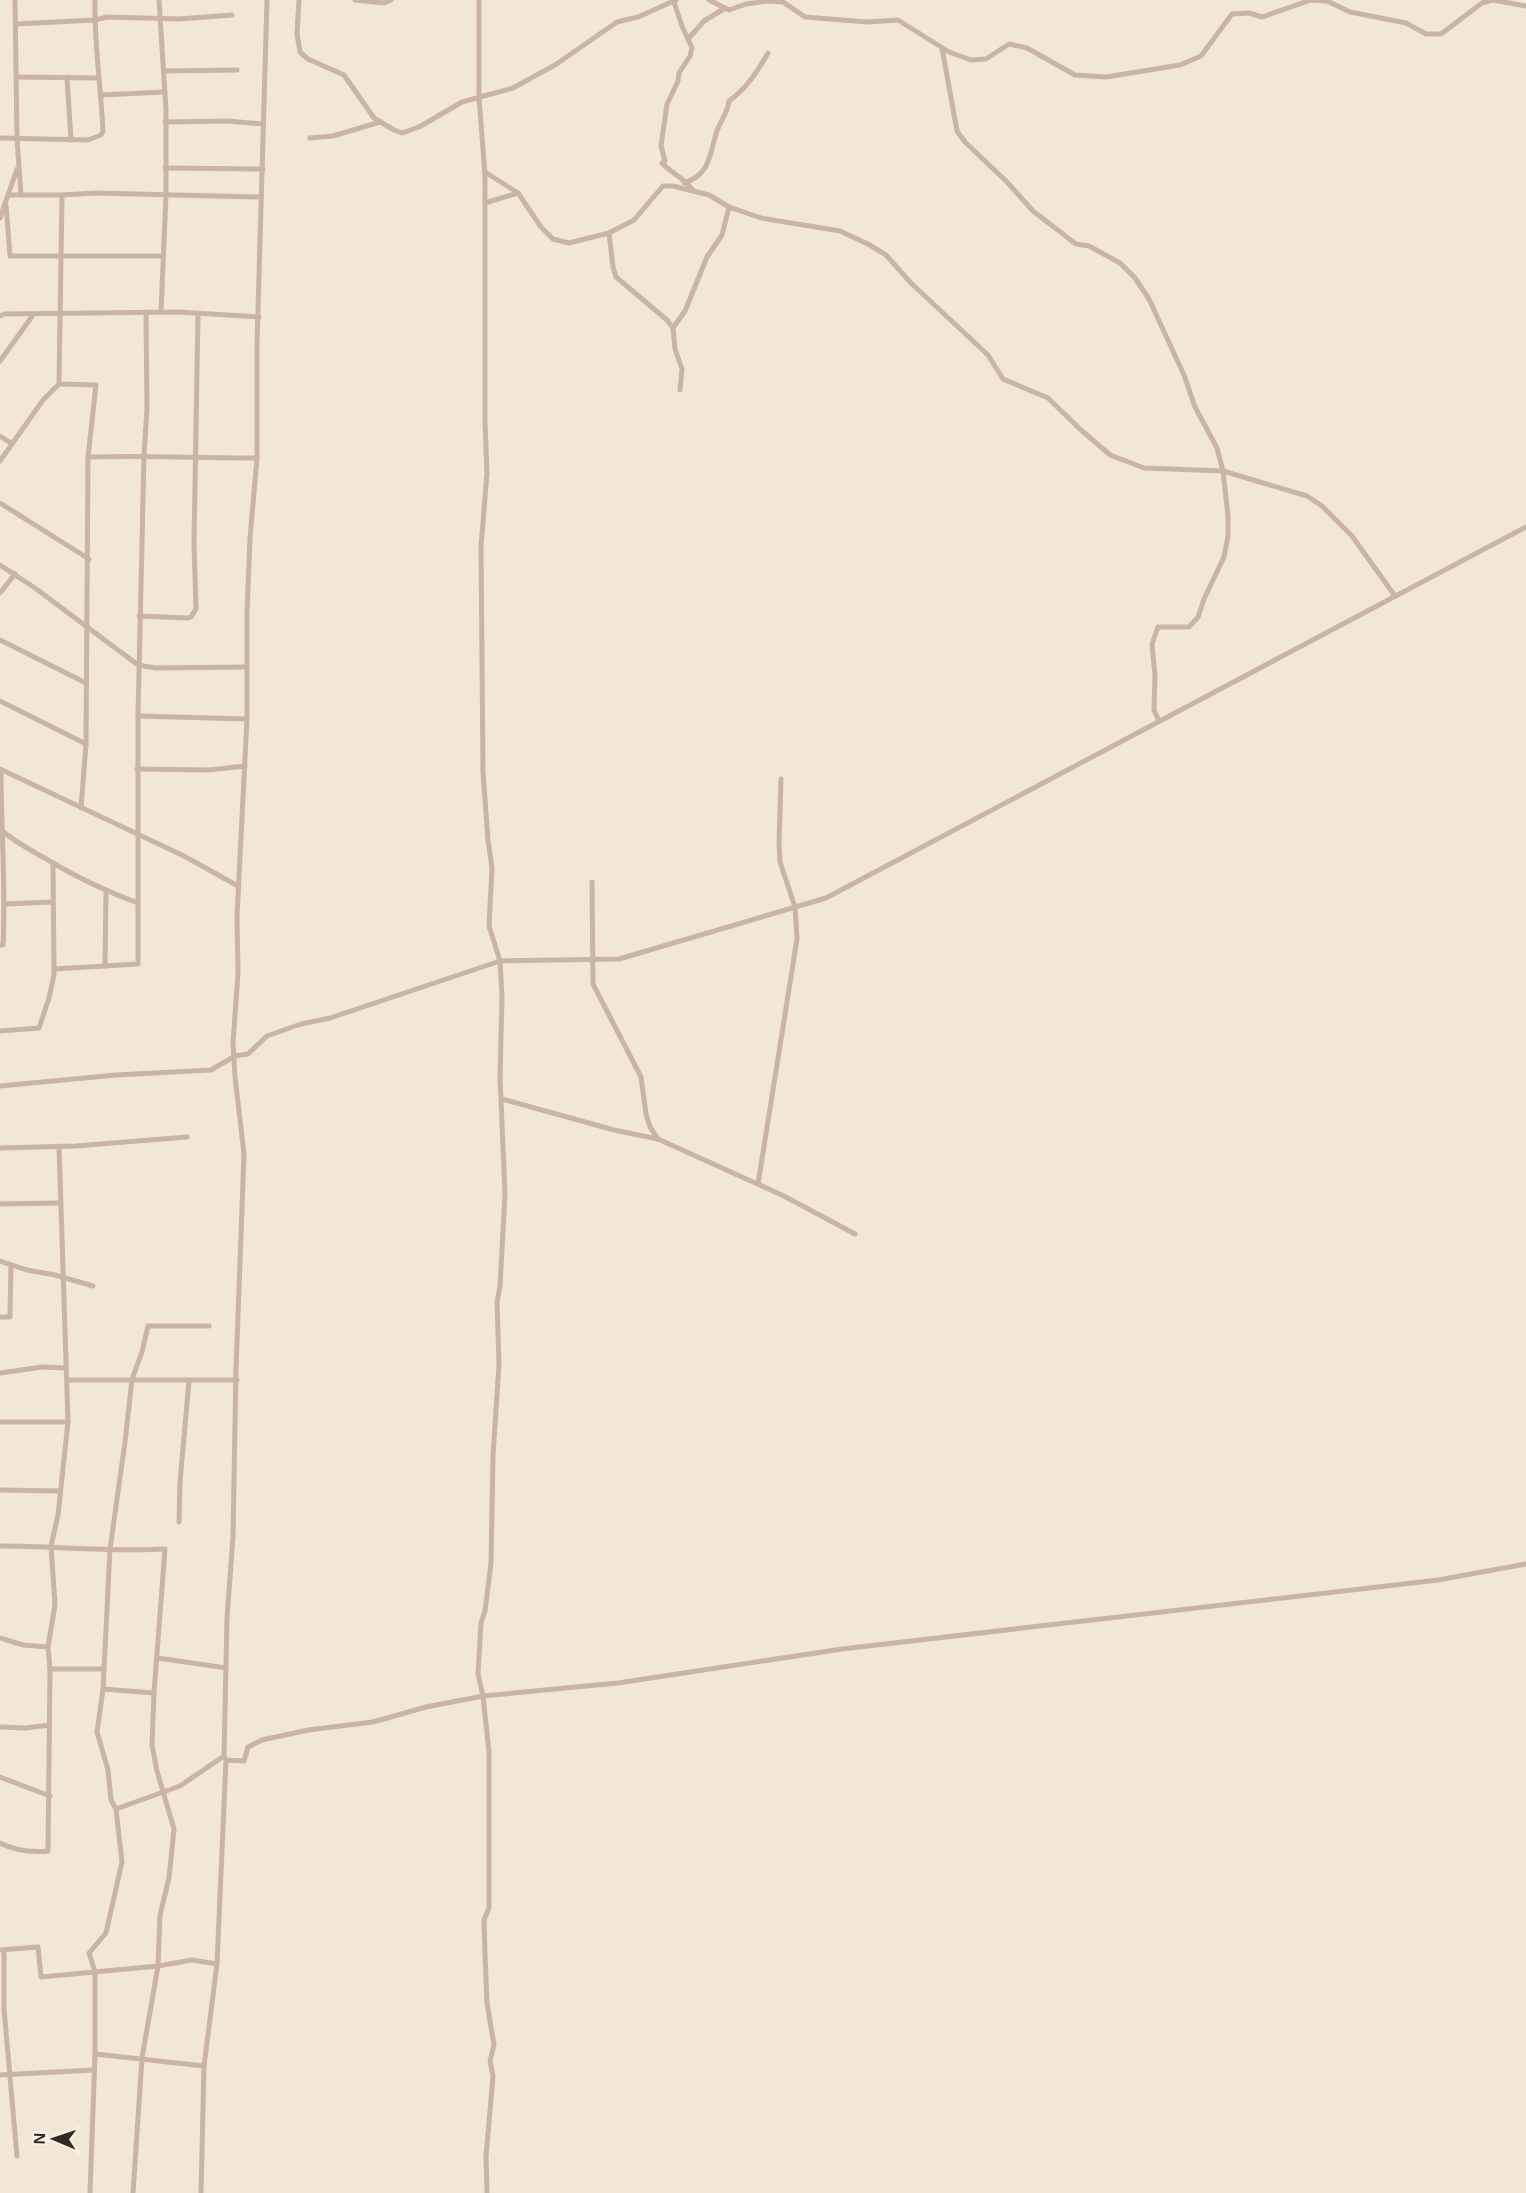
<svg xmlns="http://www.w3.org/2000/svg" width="1526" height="2193" viewBox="0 0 1526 2193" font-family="Arial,sans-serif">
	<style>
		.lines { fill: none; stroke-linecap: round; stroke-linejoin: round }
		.street { stroke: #cab5a2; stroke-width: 5 }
	</style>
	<rect width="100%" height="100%" fill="#f2e6d7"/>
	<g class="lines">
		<!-- street -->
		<g class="street">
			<polyline points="15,0 17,139 21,195"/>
			<polyline points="159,0 166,110 166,195 161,312"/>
			<polyline points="299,0 297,34 300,52 308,59 344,75 374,118 394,130 402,133 419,127 462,102 513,88 555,65 617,22 638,17 676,0"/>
			<polyline points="355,0 384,3 391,0"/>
			<polyline points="479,0 479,98 485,175 485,423 487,473 481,547 483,772 488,840 492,868 489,926 500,961 502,997 500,1077 505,1194 500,1286 497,1302 499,1364 493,1456 491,1563 485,1611 481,1623 478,1674 483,1696 489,1752 489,1908 484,1920 485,1955 487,2003 494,2045 490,2061 493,2076 486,2157 487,2193"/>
			<polyline points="709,0 729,10 746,4 767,1 783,2 805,17 867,22 898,20 949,52 971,60 986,59 1009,44 1027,48 1075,75 1106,77 1180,65 1201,56 1232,14 1249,13 1262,17 1311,0 1327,1 1350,12 1406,23 1426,34 1441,34 1482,3 1493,0 1526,6"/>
			<path d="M674 2 682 26 692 48 690 56 679 73 678 81 667 104 661 146 665 161 662 163C671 173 684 178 692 189"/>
			<polyline points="16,24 95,20 107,17 179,19 232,15"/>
			<polyline points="688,39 704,21 725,8"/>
			<polyline points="942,48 957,131 965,142 1006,181 1033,211 1076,244 1089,246 1120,263 1135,278 1149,299 1184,375 1195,407 1217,448 1223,471 1228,516 1228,536 1224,557 1204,599 1198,617 1189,627 1158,627 1152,644 1155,676 1154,710 1159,721"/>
			<polyline points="164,71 237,70"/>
			<polyline points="18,77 98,78"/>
			<polyline points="67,77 71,140"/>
			<polyline points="101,95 164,92"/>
			<polyline points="165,122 227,121 263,124"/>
			<path d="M0 138 88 140 101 135 103 131C101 87 94 44 95 0"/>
			<polyline points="310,138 333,136 380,122"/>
			<polyline points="165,168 263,169"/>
			<polyline points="485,172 518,193 541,227 553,239 569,243 609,233"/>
			<path d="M684 183C711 174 709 155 717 131 721 119 727 115 729 101 747 88 757 72 768 53"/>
			<polyline points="10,195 62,195 95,193 261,197"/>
			<polyline points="62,195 59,384 96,385 88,457 86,744 81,808"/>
			<polyline points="485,203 518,193"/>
			<polyline points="6,205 10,256 163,256"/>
			<polyline points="0,218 17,169"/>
			<polyline points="0,316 5,314 178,312 259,317"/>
			<polyline points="673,328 685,311 707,257 722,235 729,207"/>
			<polyline points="0,361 33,315"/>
			<polyline points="680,390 682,369 675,349 673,328 667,320 616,277 613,267 609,233 634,220 663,186 673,186 709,195 729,207 761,218 840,231 868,244 886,255 911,283 988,355 1003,379 1048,398 1080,429 1110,455 1144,468 1223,471 1307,496 1322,506 1352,536 1395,596"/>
			<polyline points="0,436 11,443"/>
			<path d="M88 457C145 455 201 458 257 458"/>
			<polyline points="0,461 43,400 59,384"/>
			<polyline points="0,503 89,559"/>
			<polyline points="0,565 35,588 138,665 155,668 247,667"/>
			<polyline points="0,593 15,574"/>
			<polyline points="139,616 188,618 191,617 196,609 194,543 198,314"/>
			<polyline points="0,640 86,683"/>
			<polyline points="0,701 86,744"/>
			<polyline points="138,716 247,719"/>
			<polyline points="0,769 184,856 238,886"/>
			<polyline points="137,769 209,770 245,766"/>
			<path d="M1 830C17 844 35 852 53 863 80 879 108 892 138 903"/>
			<polyline points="592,882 593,984 641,1077 646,1114 650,1127 658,1139"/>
			<polyline points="5,904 53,902"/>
			<path d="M0 945H3C6 887 1 829 1 770"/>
			<polyline points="105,966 106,892"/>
			<polyline points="54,969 138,964 138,716 144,455 147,409 146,312"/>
			<polyline points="0,1031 39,1028 49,998 54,975 53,863"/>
			<polyline points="0,1086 116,1075 211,1070 235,1056 248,1054 267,1036 301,1024 330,1018 500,961 619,959 826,898 1526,527"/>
			<polyline points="502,1099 614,1130 658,1139 784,1196 855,1234"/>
			<polyline points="0,1148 76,1146 187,1137"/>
			<polyline points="758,1184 797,939 795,907 780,862 779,843 781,779"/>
			<polyline points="0,1204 61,1203"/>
			<polyline points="0,1261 27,1270 55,1275 93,1286"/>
			<polyline points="0,1317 10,1317 11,1265"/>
			<polyline points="0,1373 42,1367 66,1368"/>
			<polyline points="67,1380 237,1380"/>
			<polyline points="0,1422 68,1422"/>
			<polyline points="0,1490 59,1491"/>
			<polyline points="179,1522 180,1482 189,1381"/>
			<path d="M0 1546C55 1546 110 1552 165 1549L154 1693 152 1745 157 1771 174 1829 169 1878 160 1915 158 1966 142 2058 133 2193"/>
			<polyline points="0,1638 23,1645 48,1647"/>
			<polyline points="158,1658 226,1668"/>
			<polyline points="50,1669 103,1669"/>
			<polyline points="103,1689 154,1693"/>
			<polyline points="0,1727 26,1728 50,1725"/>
			<polyline points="226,1760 244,1761 248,1747 262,1740 308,1730 373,1722 426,1707 483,1696 618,1683 842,1649 1438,1580 1526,1564"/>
			<polyline points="0,1777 50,1796"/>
			<polyline points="116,1809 180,1786 224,1756"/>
			<path d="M0 1843C16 1851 30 1853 48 1851L50 1669 48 1647 55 1605 51 1546 58 1515 68 1422 59 1146"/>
			<polyline points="0,1950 38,1947 41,1977 158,1966 192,1960 217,1964"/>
			<polyline points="4,1950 4,2009 17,2156"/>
			<polyline points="95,2054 204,2066"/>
			<polyline points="0,2075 93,2070"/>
			<polyline points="90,2193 95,2054 95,1972 89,1953 106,1933 122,1862 116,1809 111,1800 108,1770 97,1732 103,1689 110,1549 125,1442 132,1379 142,1352 148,1326 209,1326"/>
			<polyline points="201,2193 204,2066 217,1964 226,1760 224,1756 227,1618 233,1537 236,1369 244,1154 235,1077 233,1043 238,973 237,916 247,719 247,613 250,538 257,458 257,345 267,0"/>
		</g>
	</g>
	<!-- north arrow -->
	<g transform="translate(54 2139) rotate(272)" stroke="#faf0e3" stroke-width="4.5" paint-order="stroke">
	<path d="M0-4.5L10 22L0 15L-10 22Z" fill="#342a25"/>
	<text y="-9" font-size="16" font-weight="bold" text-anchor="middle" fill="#342a25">N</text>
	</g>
</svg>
